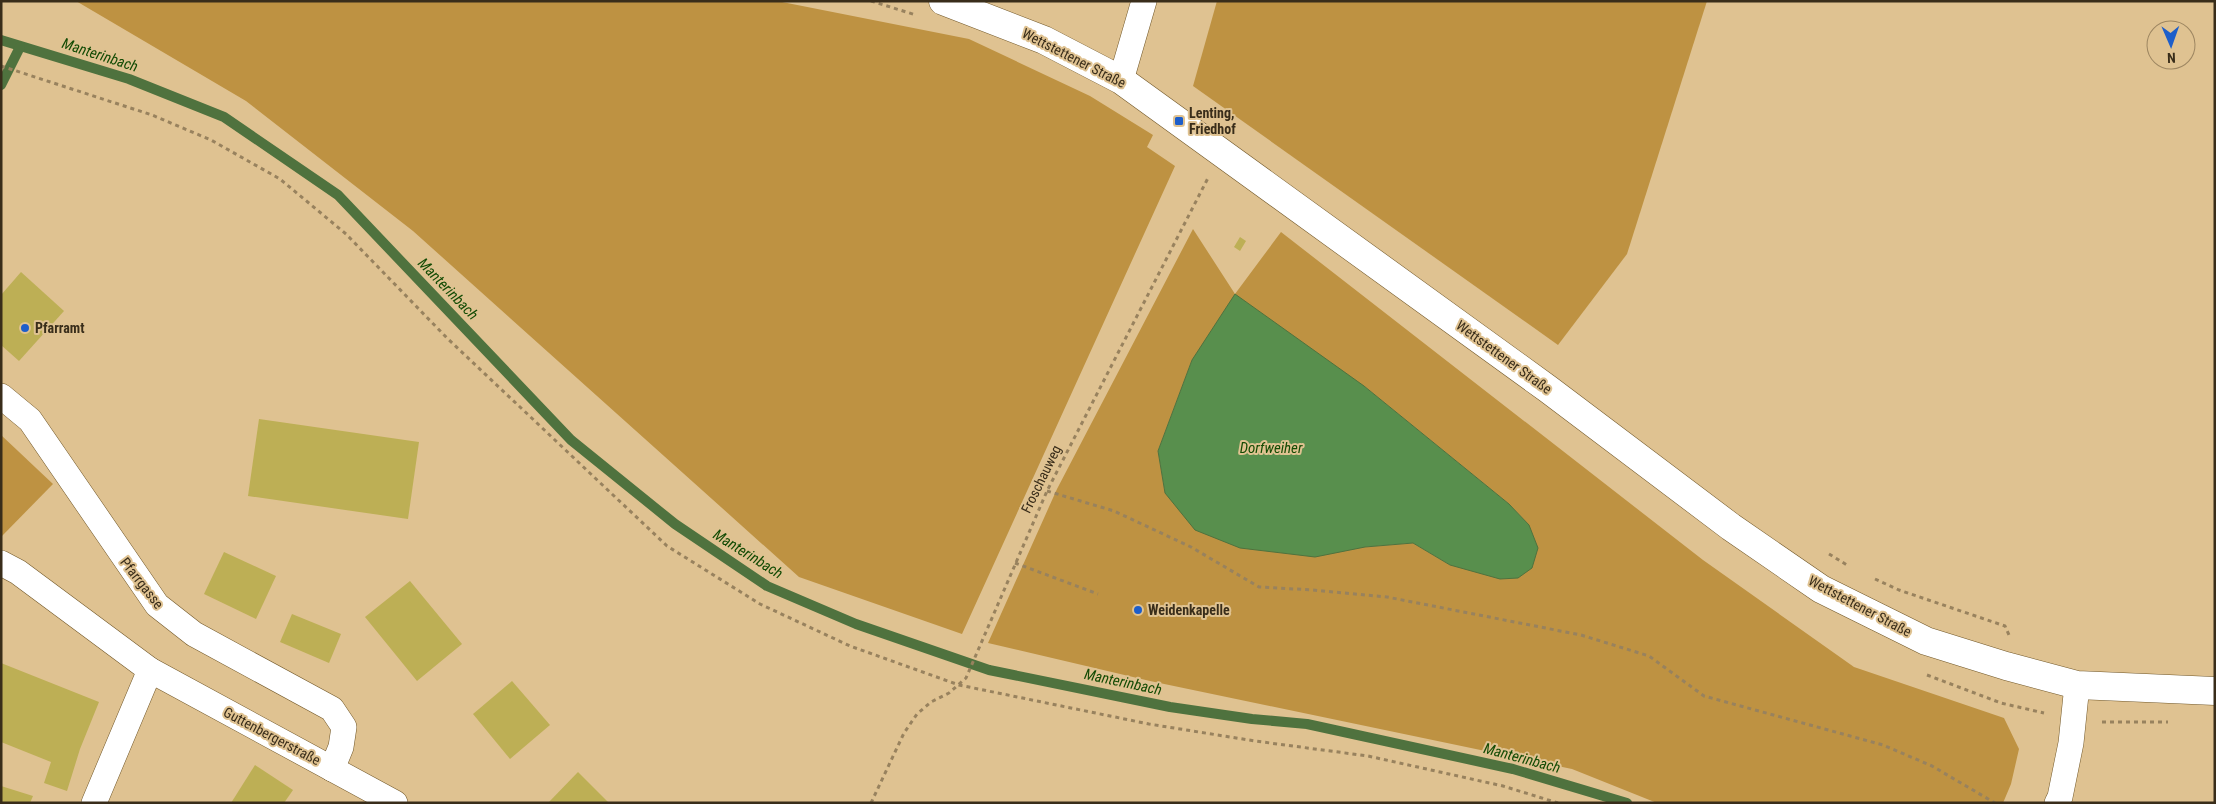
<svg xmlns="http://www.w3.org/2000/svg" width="2216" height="804" viewBox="0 0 2216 804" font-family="'Roboto Condensed',sans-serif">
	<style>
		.green { fill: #be9242; fill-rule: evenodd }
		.water { fill: #588f4d; stroke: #4f723e }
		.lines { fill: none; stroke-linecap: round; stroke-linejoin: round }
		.stream { stroke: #4f723e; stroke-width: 10 }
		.building { fill: #bdaf55 }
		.minor-casing { stroke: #725829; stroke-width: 26 }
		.tertiary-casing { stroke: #725829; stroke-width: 29 }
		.path { stroke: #98825e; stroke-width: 3; stroke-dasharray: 4 4; stroke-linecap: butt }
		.minor { stroke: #fff; stroke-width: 25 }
		.tertiary { stroke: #fff; stroke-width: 28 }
		.poi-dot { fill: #1d5eca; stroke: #dfc291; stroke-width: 2 }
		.labels { text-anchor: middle; stroke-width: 4; stroke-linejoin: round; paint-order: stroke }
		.street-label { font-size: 14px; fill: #392d1a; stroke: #dfc291 }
		.poi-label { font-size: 14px; font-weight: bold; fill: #392d1a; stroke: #dfc291; text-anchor: start }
		.water-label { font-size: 15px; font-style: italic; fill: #134b04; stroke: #dfc291 }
	</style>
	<rect width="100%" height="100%" fill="#dfc291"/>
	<!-- green -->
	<g class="green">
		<polygon points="76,1 777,1 969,39 1090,96 1153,135 1147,147 1175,166 962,634 799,577 413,231 246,101"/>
		<polygon points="1217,1 1707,1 1627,254 1558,345 1193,86"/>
		<path d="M1193 229 1235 294 1281 232 1703 560 1854 667 2004 718 2019 749 2011 784 2003 803H1657L1572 769 1150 681 988 643 1057 489ZM1192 360 1364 386 1509 504 1529 525 1450 565 1413 543 1365 547 1165 493 1158 451Z"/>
		<polygon points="1,435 53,484 1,537"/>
	</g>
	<!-- water -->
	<polygon class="water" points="1235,294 1364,386 1509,504 1529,525 1538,548 1532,568 1518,578 1500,579 1450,565 1413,543 1365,547 1315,557 1240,548 1195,530 1165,493 1158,451 1192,360"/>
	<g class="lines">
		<!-- stream -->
		<g class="stream">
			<polyline points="1,40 129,79 224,117 338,195 571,440 675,524 767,586 856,624 989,670 1170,707 1252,719 1307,724 1513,769 1627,803"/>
			<polyline points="1,85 20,47"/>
		</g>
	</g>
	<!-- building -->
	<g class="building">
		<polygon points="1240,237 1246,241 1240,251 1234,247"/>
		<polygon points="21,272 64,311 19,361 1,345 1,295"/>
		<polygon points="259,419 419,442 408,519 248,496"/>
		<polygon points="224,552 276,576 256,619 204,594"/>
		<polygon points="410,581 462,644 417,681 365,617"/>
		<polygon points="292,614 341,634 329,663 280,642"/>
		<polygon points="1,663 99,702 80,749 67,791 44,783 51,762 1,742"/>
		<polygon points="512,681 550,725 510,759 473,714"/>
		<polygon points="255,765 293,790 284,803 231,803"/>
		<polygon points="578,772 609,803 548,803"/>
		<polygon points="1,786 33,796 30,803 1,803"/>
	</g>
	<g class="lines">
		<defs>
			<g id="minor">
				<polyline points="1121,80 1144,1"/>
				<polyline points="1,396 30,420 157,605 194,634 332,709 344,727 341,747 332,769"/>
				<polyline points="1,563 18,572 150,670 395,803"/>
				<polyline points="94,803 150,670"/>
				<polyline points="2057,803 2060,797 2071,743 2077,685"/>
			</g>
			<polyline id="tertiary" points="943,1 1044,40 1121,80 1548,389 1731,527 1821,589 1926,641 2006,666 2077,685 2215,691"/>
		</defs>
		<!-- minor casing -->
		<use href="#minor" class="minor-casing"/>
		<!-- tertiary casing -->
		<use href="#tertiary" class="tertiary-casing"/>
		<!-- path -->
		<g class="path">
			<polyline points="871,1 916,15"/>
			<polyline points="1,66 152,115 211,140 280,179 346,234 447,338 667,546 760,604 850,646 959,685 1149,724 1255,741 1368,756 1503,786 1558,803"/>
			<polyline points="1047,491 1114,511 1191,547 1259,587 1313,590 1387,597 1581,635 1649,656 1704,696 1883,745 1932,766 1995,803"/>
			<polyline points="1829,554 1847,565"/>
			<polyline points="1015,563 1098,594"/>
			<polyline points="1875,579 1899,590 2005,626 2009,635"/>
			<polyline points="1927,675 2001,703 2044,713"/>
			<polyline points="2102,722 2168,722"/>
			<polyline points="871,803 904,733 917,714 931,702 949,693 966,678 1047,491 1208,178"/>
		</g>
		<!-- minor -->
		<use href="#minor" class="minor"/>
		<!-- tertiary -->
		<use href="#tertiary" class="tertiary"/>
	</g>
	<!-- markers -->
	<g class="poi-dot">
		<rect x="1174" y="116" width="10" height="10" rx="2.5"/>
		<circle cx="25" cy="328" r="5"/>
		<circle cx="1138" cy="610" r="5"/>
	</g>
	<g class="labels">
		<!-- street labels -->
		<g class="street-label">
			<text transform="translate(1074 58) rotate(27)" y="5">Wettstettener Straße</text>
			<text transform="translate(1504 357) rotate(36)" y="5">Wettstettener Straße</text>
			<text transform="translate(1041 479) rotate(-64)" y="5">Froschauweg</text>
			<text transform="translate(142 583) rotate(52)" y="5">Pfarrgasse</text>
			<text transform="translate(1860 606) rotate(28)" y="5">Wettstettener Straße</text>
			<text transform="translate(272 736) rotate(28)" y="5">Guttenbergerstraße</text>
		</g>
		<!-- poi labels -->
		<g class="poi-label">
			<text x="1189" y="118">Lenting,<tspan x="1189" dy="16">Friedhof</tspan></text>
			<text x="35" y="333">Pfarramt</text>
			<text x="1148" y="615">Weidenkapelle</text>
		</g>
		<!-- water labels -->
		<g class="water-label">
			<text transform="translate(100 55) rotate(18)" y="5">Manterinbach</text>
			<text transform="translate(448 289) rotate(46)" y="5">Manterinbach</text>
			<text x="1271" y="453">Dorfweiher</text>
			<text transform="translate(748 554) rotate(32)" y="5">Manterinbach</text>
			<text transform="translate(1123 682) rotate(12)" y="5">Manterinbach</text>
			<text transform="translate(1522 758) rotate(15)" y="5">Manterinbach</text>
		</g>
	</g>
	<!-- border -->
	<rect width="2216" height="804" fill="none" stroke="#392d1a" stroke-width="5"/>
	<!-- north arrow -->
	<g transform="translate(2171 45) rotate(178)"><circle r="24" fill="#dfc291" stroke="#9d8661"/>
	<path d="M0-4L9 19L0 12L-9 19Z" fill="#1d5eca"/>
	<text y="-8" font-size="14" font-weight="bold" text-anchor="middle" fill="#392d1a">N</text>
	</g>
</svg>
